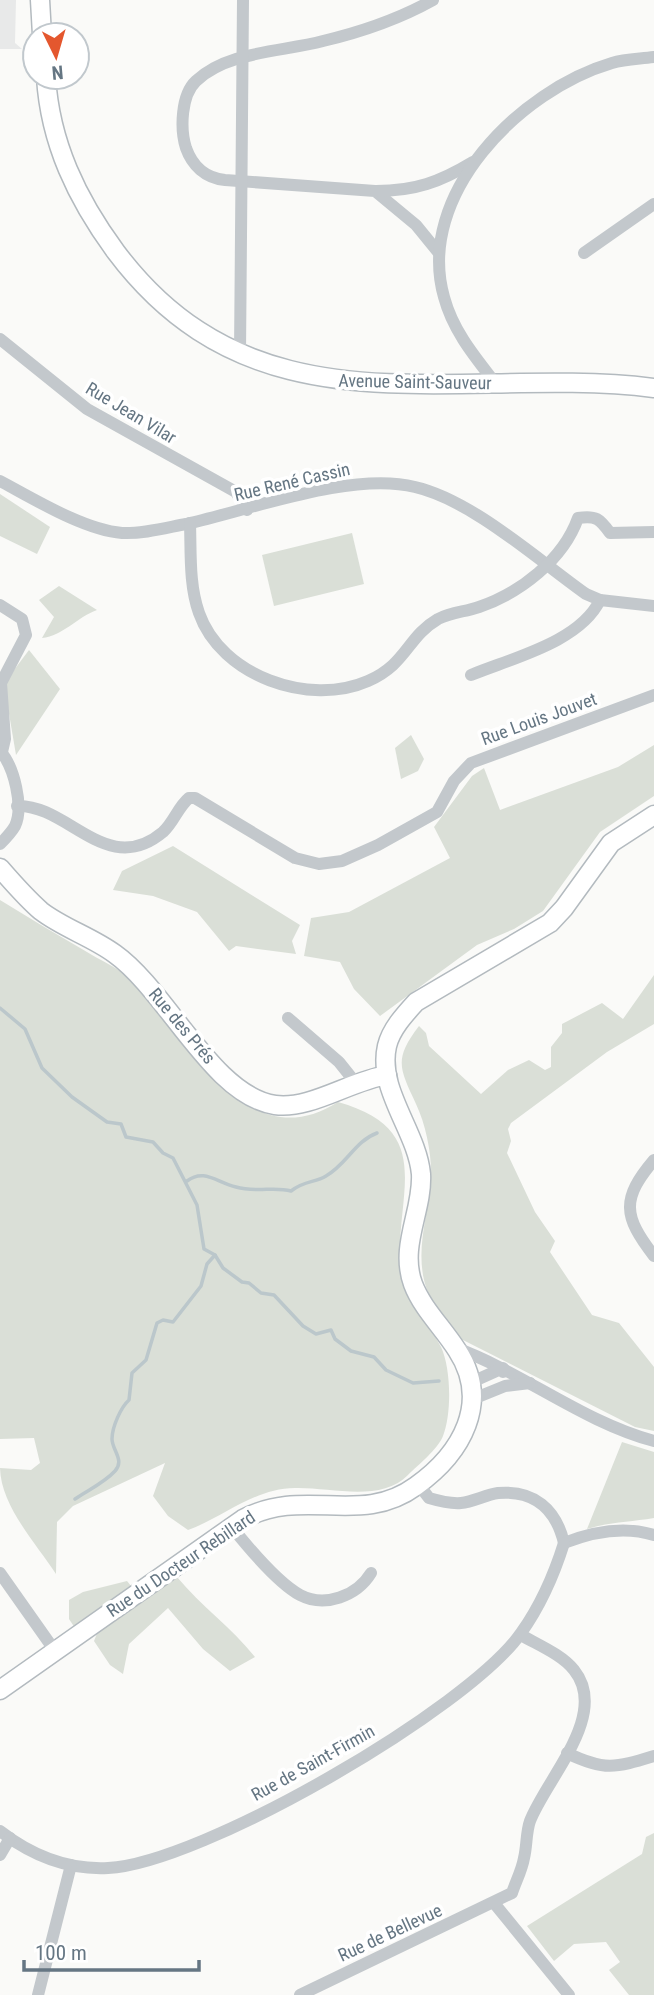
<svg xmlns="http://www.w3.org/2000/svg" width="654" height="1995" viewBox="0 0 654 1995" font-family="'Roboto Condensed',sans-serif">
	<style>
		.built { fill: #e8e9e9 }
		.green { fill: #dadfd7 }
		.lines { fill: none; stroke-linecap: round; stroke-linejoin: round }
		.stream { stroke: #bbc7cb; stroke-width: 3.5 }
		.secondary-casing { stroke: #b3babf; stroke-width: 21 }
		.street { stroke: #c3c8cc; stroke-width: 12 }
		.secondary { stroke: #fff; stroke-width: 18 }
		.labels { text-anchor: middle; stroke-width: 7; stroke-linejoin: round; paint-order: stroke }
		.street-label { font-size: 18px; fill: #657683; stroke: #fff }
	</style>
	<rect width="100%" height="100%" fill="#fafaf8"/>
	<!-- built -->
	<polygon class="built" points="0,0 16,0 15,43 22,49 0,49"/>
	<!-- green -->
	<g class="green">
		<polygon points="0,494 50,527 37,554 0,536"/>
		<polygon points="352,533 364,584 274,606 262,555"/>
		<path d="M59 586 97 610C77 617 63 636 42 638L54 617 39 600Z"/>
		<polygon points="29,650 60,689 16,755 5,690 8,678"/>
		<polygon points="411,735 424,759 418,771 401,779 395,748"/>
		<polygon points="654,745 654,796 600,832 543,911 514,929 477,945 380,1016 354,989 340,962 304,956 311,918 349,912 450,858 434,827 472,776 484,768 500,810 618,767"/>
		<polygon points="173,846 300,925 292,941 296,954 236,946 229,951 197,912 153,896 113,890 122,871"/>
		<path d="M0 900C29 918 58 935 87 952 100 960 116 967 128 977 185 1029 242 1163 338 1102 441 1131 392 1198 401 1273 405 1303 428 1321 441 1347 451 1368 452 1413 443 1436 438 1449 418 1465 408 1475 381 1503 330 1487 295 1488 255 1488 224 1517 188 1530L168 1516 153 1496 165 1463 73 1506 57 1522 56 1574C35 1542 1 1506 0 1468L31 1470 40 1463 34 1438 0 1439Z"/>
		<path d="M654 975V1024L607 1052 511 1123 508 1129 511 1141 507 1153 535 1212 555 1241 550 1252 592 1315 619 1323 654 1367V1431L635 1427 461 1339C447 1322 429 1302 424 1280 416 1245 429 1212 431 1178 432 1155 426 1125 416 1104 400 1069 393 1060 419 1026L426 1033 429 1046 481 1094 508 1070 529 1060 545 1070 551 1067V1047L562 1033V1024L602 1003 623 1019Z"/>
		<path d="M622 1442 654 1452V1518C630 1522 610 1522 587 1529Z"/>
		<path d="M177 1577C201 1606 232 1628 255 1657L230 1671 203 1649 168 1608 129 1644 123 1674 110 1665 94 1641 98 1631Z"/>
		<polygon points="127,1581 131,1586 75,1628 69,1619 69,1600 83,1592"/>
		<polygon points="654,1833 654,1995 629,1995 609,1970 620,1962 606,1942 574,1944 554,1961 527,1926 642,1854 646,1837"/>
	</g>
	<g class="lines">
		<!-- stream -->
		<g class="stream">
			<polyline points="0,1008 25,1029 42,1068 72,1097 107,1122 121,1124 126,1137 153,1142 163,1153 173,1158 197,1205 204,1249 215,1255 223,1268 242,1282 249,1283 261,1293 274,1295 303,1326 316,1334 331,1330 335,1339 351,1351 374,1357 386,1370 413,1383 439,1381"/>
			<path d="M187 1181C204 1168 216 1182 236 1187 257 1193 274 1186 291 1191 305 1180 315 1183 326 1176 347 1164 355 1141 377 1133"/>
			<path d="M75 1499C88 1490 104 1483 115 1471 125 1460 112 1450 112 1439 112 1427 121 1407 129 1400L132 1373 146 1360 157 1323 163 1320 173 1322 201 1286 207 1264 215 1255"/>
		</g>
		<defs>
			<g id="secondary">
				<polyline points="40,0 42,35"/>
				<path d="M46 77C50 143 77 199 116 252 258 441 457 364 654 388"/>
				<path d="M0 868C13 883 26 898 41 911 63 928 92 937 115 954 167 991 213 1096 275 1105 310 1110 350 1081 387 1075"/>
				<path d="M0 1690 243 1519C305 1486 360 1527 416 1486 462 1453 491 1402 457 1350 443 1328 422 1308 413 1284 399 1246 423 1211 421 1174 417 1131 377 1090 387 1046 391 1029 405 1014 416 1002L550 923 564 908 611 843 654 815"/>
			</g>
		</defs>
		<!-- secondary casing -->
		<use href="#secondary" class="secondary-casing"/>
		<!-- street -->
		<g class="street">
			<path d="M433 0C399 19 361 32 323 41 282 52 228 51 196 81 181 95 180 129 186 148 192 165 205 178 225 180L375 191 416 225 438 252"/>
			<path d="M376 191C415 191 440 182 473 162"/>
			<polyline points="584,253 654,204"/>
			<polyline points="0,339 87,409 236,492 247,510"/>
			<polyline points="240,353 243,0"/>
			<path d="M496 384C475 357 453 331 444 297 415 195 520 90 612 63 625 59 640 59 654 57"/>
			<path d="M0 481C34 499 84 530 122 533 143 534 165 528 186 524 250 510 351 471 415 487 472 500 538 560 586 594L600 600 654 606"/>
			<path d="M190 523C191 553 189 585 199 613 221 676 309 707 368 681 407 664 407 637 438 619 452 612 465 612 479 607 520 593 563 560 578 518 596 515 600 519 610 533L654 532"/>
			<polyline points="0,605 22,619 26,635 1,683 5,739 2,752"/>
			<path d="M471 675C512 658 580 642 600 600"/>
			<path d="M0 751C14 766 24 807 15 826 11 833 5 839 0 844"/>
			<path d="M17 806C68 804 107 879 163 832 174 822 178 807 189 798H195L295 858 319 864 342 861 378 845 437 812 454 781 471 763 654 695"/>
			<polyline points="288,1018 339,1062 355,1082"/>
			<path d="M654 1160C621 1199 623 1216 654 1256"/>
			<path d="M456 1348C524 1373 583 1422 654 1441"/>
			<polyline points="472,1382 503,1368 503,1372"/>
			<polyline points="473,1399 505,1386 530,1383"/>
			<path d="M419 1485 429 1498C439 1501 450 1504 461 1503 473 1502 485 1495 498 1493 534 1490 556 1509 564 1543"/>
			<path d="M231 1526C247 1546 278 1583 300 1595 325 1608 357 1596 371 1573"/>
			<path d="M564 1543C592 1532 625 1526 654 1535"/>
			<polyline points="0,1573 55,1651"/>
			<path d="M567 1753C604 1771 615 1768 654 1756"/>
			<path d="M0 1831C31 1855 68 1870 108 1868 200 1864 468 1709 521 1633 541 1605 554 1575 564 1543"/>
			<polyline points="0,1855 10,1838"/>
			<polyline points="494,1903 569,1995"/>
			<polyline points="38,1995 71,1865"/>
			<path d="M300 1995 512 1893C516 1881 522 1870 524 1858 527 1846 526 1832 530 1821 546 1779 610 1715 574 1670 561 1654 538 1645 521 1635"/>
		</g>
		<!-- secondary -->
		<use href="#secondary" class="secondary"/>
	</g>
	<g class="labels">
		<!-- street labels -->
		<g class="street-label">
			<text transform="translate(415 382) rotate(1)" y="6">Avenue Saint-Sauveur</text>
			<text transform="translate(131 413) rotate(31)" y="6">Rue Jean Vilar</text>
			<text transform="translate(292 482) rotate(-13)" y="6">Rue René Cassin</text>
			<text transform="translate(539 719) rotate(-20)" y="6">Rue Louis Jouvet</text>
			<text transform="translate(182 1026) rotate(50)" y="6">Rue des Prés</text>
			<text transform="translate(181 1564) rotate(-34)" y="6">Rue du Docteur Rebillard</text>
			<text transform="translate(313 1763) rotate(-29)" y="6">Rue de Saint-Firmin</text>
			<text transform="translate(390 1933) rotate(-25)" y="6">Rue de Bellevue</text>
		</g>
	</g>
	<!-- north arrow -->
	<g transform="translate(56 56) rotate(175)"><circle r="33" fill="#ffffff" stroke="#c1c8cd" stroke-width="2"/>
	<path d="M0-5L12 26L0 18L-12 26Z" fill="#e4572e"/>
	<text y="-10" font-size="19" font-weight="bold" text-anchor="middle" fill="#657683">N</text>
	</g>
	<!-- scale -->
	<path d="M24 1960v10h175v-10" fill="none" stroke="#657683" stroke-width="3.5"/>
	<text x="35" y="1960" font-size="21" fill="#657683" stroke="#ffffff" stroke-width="5" paint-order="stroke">100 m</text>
</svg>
